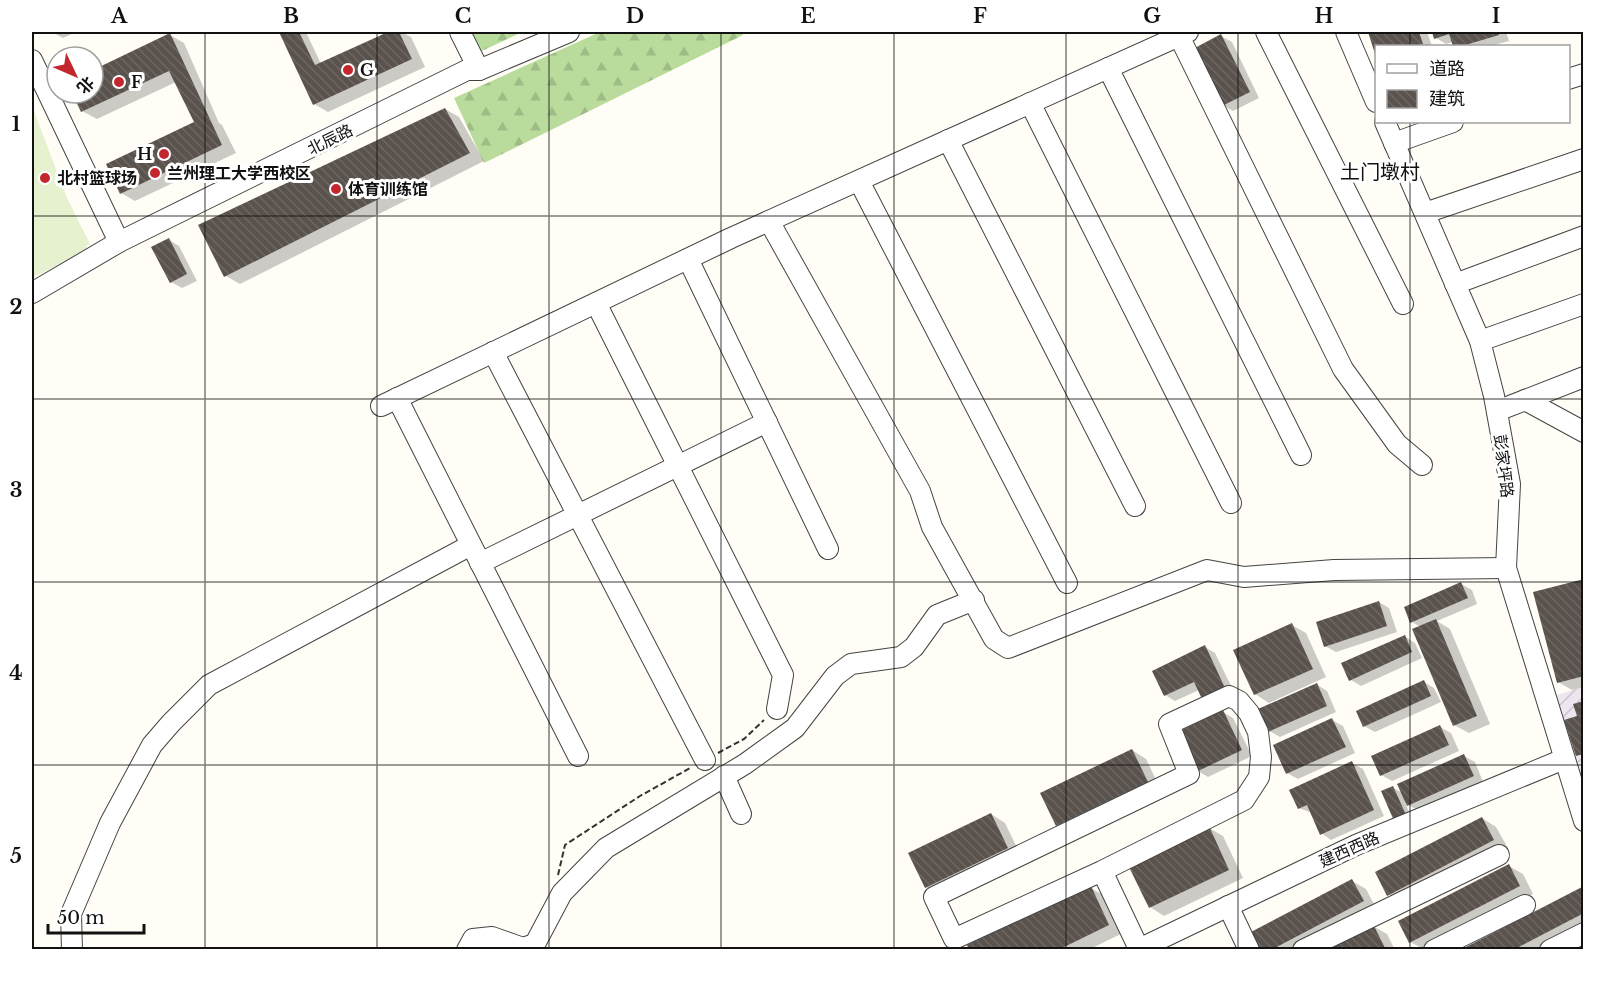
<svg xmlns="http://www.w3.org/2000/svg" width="1615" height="981" viewBox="0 0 1615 981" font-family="'Libre Baskerville','Noto Sans SC',serif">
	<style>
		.industrial { fill: url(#industrial-furrows) }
		.forest { fill: url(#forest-firs) }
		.pitch { fill: #e6f2cf }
		.shadow { fill: #0003 }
		.building { fill: url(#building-back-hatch) }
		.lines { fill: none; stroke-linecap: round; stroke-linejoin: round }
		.minor-casing { stroke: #444; stroke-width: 22 }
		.path { stroke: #333; stroke-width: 2; stroke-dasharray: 6 3; stroke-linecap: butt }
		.minor { stroke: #fff; stroke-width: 20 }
		.grid { fill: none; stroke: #111; stroke-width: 1.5; stroke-opacity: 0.55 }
		.poi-dot { fill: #c4262e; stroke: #fff; stroke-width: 2 }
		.labels { text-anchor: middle; stroke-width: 6; stroke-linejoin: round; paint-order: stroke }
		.poi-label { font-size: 16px; font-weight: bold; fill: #111; stroke: #fff; text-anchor: start }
		.street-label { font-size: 16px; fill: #111; stroke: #fff }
		.quarter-label { font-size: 20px; fill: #111; stroke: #fff }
		.neatline { fill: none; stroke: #111; stroke-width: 2 }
		.grid-label { font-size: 20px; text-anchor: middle; font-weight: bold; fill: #111 }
	</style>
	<defs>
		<pattern id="industrial-furrows" width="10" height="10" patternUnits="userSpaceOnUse" patternTransform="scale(1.5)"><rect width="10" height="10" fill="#eee6ef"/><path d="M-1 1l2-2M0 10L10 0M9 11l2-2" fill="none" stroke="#cbc4cc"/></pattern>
		<pattern id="forest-firs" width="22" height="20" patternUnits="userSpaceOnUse" patternTransform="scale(1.5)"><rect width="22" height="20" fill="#b9dc9c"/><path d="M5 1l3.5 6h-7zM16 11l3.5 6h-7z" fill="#9ebc85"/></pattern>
		<pattern id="building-back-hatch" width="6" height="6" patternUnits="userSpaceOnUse" patternTransform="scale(1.5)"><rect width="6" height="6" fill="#5a524d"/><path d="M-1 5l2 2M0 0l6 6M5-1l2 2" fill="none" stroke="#6d6662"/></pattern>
	</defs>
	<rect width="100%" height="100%" fill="#fffdf5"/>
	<!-- industrial -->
	<polygon class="industrial" points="1583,687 1583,782 1553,696"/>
	<!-- forest -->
	<g class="forest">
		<polygon points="472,32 522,32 482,51"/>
		<polygon points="600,32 741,32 743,35 484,163 454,98"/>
	</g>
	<!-- pitch -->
	<polygon class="pitch" points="32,106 67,198 90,244 86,246 87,250 32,278"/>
	<!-- shadow -->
	<g class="shadow">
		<polygon points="52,32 76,32 63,38"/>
		<polygon points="280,32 306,32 321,64 391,32 401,32 411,37 425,67 328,112 314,104"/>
		<polygon points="1370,32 1427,32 1432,46 1376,46 1376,54"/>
		<polygon points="1434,32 1506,32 1509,41 1490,46 1454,46 1453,42 1446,44 1436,38"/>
		<polygon points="170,35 184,43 219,123 222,125 236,153 135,201 121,193 197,122 176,82 97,119 82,111 74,93 93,93 93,71"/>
		<polygon points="1221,36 1232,42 1259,98 1233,111 1223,105"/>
		<polygon points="445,109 459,117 484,161 240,284 226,276"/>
		<polygon points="169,240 179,246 197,281 182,288 171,282"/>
		<polygon points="1584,580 1584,687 1572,690 1558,682"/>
		<polygon points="1461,584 1472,590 1477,604 1437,621 1450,629 1490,724 1469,733 1454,725 1420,627 1411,621"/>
		<polygon points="1379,602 1389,608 1397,632 1336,652 1325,646"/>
		<polygon points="1292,625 1306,633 1326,677 1269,703 1255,694"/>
		<polygon points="1404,636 1415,643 1422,658 1361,686 1351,680"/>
		<polygon points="1205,647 1215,653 1235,694 1199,690 1175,701 1165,695"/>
		<polygon points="1424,682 1434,688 1441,702 1375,732 1364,726"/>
		<polygon points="1316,684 1327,691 1336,712 1280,737 1269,731"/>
		<polygon points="1223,712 1233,718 1252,756 1208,777 1198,771"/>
		<polygon points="1332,720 1343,726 1355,753 1298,779 1287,773"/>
		<polygon points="1440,727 1451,733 1459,751 1392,781 1381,775"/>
		<polygon points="1132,750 1146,759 1161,790 1072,833 1057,825"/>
		<polygon points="1464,756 1475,762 1483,782 1419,811 1405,803 1413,821 1383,792 1393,788 1403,793"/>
		<polygon points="1352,763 1363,769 1384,816 1331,840 1321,833 1312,813 1299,808"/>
		<polygon points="991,814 1005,823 1021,856 940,895 926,887"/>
		<polygon points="1482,818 1496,827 1508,848 1402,903 1388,894"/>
		<polygon points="1209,828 1223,836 1243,878 1164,916 1150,907"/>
		<polygon points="1509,866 1523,874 1533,894 1426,950 1410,942"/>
		<polygon points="1352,881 1366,889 1377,910 1300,950 1259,950"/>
		<polygon points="1584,887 1584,928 1542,950 1463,950"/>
		<polygon points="1091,888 1105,896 1123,933 1088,950 971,950"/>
		<polygon points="1373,926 1387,934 1395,950 1327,950"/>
	</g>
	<!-- building -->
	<g class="building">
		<polygon points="279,32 299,32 315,65 388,32 399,32 412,59 313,105"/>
		<polygon points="1368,32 1419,32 1423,44 1414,46 1376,46 1376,57"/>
		<polygon points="1432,32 1498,32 1499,35 1462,46 1453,46 1449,34 1434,39"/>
		<polygon points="170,33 222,145 120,194 106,164 194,122 169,71 81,112 72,93 93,93 93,70"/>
		<polygon points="1221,34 1250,92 1222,106 1193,49"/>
		<polygon points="445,108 470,153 224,277 198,225"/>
		<polygon points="169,238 187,274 170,283 151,247"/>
		<polygon points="1584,579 1584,676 1557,683 1533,592"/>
		<polygon points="1461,582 1468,598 1410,623 1404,607"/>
		<polygon points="1379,601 1387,626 1324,647 1316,622"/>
		<polygon points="1436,619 1477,716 1453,726 1412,629"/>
		<polygon points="1292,623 1313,669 1254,695 1233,650"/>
		<polygon points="1405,635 1412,652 1349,681 1341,663"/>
		<polygon points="1205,645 1225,688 1202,699 1194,682 1164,696 1152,671"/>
		<polygon points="1424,680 1431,696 1363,727 1356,711"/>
		<polygon points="1317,683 1327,706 1268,732 1258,709"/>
		<polygon points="1584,701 1584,754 1576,756 1564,720 1577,716 1573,704"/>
		<polygon points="1223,710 1242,750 1196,772 1178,732"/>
		<polygon points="1332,718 1346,747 1286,774 1273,745"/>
		<polygon points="1440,725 1449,745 1380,776 1371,756"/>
		<polygon points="1132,749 1148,782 1056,826 1040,793"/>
		<polygon points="1464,754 1474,776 1407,806 1397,784"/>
		<polygon points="1352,761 1374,810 1320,835 1307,805 1298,809 1289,790"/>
		<polygon points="1393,786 1407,817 1395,823 1381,791"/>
		<polygon points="991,813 1008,848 925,888 908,853"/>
		<polygon points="1482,817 1494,840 1387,896 1375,872"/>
		<polygon points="1209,826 1229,870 1149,908 1128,865"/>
		<polygon points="1509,864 1520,886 1409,943 1398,921"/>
		<polygon points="1352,879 1364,901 1271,950 1258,950 1249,933"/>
		<polygon points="1091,886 1109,925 1058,950 969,950 967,945"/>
		<polygon points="1584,886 1584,913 1513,950 1460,950"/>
		<polygon points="1373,924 1385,948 1382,950 1323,950"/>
	</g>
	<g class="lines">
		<defs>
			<g id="minor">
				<polyline points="460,32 479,70"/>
				<polyline points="1266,32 1403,304"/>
				<polyline points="1346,32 1376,102"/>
				<polyline points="1179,36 1343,369 1397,444 1422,465"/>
				<polyline points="32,60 119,242"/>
				<polyline points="1108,68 1301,455"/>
				<polyline points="1568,79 1584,74"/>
				<polyline points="1030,103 1231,503"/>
				<polyline points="1385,122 1480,341 1494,396 1510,484 1506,568 1584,821"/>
				<polyline points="948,140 1135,506"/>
				<polyline points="1394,143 1453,122"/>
				<polyline points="859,181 1067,583"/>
				<polyline points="1425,213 1584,159"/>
				<polyline points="769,221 920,491 932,527 994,639 1008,648 1207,570 1244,577 1334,570 1506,568"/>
				<polyline points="688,259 828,549"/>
				<polyline points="1455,284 1584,236"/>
				<polyline points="32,293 119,242 467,70 479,70 569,32"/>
				<polyline points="596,303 783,675 777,709"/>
				<polyline points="1480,341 1584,304"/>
				<polyline points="493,352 705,760"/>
				<polyline points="397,398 578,756"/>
				<polyline points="1525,400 1584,432"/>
				<polyline points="381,406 731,238 1188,32"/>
				<polyline points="1497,411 1584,377"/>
				<polyline points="480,563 767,422"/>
				<polyline points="724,776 741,814"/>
				<polyline points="1102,871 954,939 934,897 1189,774 1169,724 1229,696 1239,701 1249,713 1258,732 1261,757 1259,777 1244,800 1102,871 1139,949"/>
				<polyline points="1228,906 1249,950"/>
				<polyline points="72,950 71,914 110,823 152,745 171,723 209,685 471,545"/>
				<polyline points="467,950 473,939 492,937 523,948 535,944 562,893 606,848 745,764 795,728 835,676 851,664 901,657 914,647 937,615 974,600"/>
				<polyline points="1137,950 1356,845 1564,759"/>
				<polyline points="1303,950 1499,855"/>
				<polyline points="1434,950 1525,905"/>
				<polyline points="1550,950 1584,933"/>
			</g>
		</defs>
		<!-- minor casing -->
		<use href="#minor" class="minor-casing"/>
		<!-- path -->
		<g class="path">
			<polyline points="718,753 744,739 764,720"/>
			<polyline points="558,875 565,845 640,796 692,767"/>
		</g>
		<!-- minor -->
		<use href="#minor" class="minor"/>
	</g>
	<!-- grid -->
	<path class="grid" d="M205 32V950M377 32V950M549 32V950M721 32V950M894 32V950M1066 32V950M1238 32V950M1410 32V46M1410 122V950M32 216H1584M32 399H1584M32 582H1584M32 765H1584"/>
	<!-- markers -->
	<g class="poi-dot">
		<circle cx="348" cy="70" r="6"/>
		<circle cx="119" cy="82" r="6"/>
		<circle cx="164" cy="154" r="6"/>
		<circle cx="155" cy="173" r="6"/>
		<circle cx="45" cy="178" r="6"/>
		<circle cx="336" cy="189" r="6"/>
	</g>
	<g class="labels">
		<!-- poi labels -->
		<g class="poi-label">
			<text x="360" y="76">G</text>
			<text x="131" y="88">F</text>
			<text x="152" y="160" text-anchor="end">H</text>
			<text x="167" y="179">兰州理工大学西校区</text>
			<text x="57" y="184">北村篮球场</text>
			<text x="348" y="195">体育训练馆</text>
		</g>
		<!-- street labels -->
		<g class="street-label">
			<text transform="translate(330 139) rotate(-26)" y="6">北辰路</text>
			<text transform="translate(1504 466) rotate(83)" y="6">彭家坪路</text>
			<text transform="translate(1349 849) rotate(-24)" y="6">建西西路</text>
		</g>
		<!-- quarter labels -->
		<g class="quarter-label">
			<text x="1380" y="179">土门墩村</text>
		</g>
	</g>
	<!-- border -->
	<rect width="1615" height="981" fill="none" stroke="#ffffff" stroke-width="66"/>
	<!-- legend -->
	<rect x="1375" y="45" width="195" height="78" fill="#ffffff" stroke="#a0a0a0" stroke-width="1.5"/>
	<rect x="1387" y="64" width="30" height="9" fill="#ffffff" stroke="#a0a0a0" stroke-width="1.5"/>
	<text x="1429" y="75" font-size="18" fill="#111111">道路</text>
	<rect x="1387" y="90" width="30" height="18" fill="url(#building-back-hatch)" stroke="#a0a0a0" stroke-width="1.5"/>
	<text x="1429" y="105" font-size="18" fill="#111111">建筑</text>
	<!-- north arrow -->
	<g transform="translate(75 75) rotate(134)"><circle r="28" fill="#ffffff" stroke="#a0a0a0" stroke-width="1.5"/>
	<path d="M0-4.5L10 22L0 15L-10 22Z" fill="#c4262e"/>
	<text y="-9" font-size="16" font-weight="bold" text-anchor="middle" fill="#111111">北</text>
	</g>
	<!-- scale -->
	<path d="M48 924v9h96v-9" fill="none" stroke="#111111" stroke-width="3"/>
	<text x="57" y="924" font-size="18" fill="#111111" stroke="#ffffff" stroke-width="4.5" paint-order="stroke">50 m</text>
	<rect x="33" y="33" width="1549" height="915" class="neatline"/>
	<g class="grid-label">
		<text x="119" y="23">A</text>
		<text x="291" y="23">B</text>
		<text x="463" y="23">C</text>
		<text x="635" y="23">D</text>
		<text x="808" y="23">E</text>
		<text x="980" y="23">F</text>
		<text x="1152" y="23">G</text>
		<text x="1324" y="23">H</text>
		<text x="1496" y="23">I</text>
		<text x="16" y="131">1</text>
		<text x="16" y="314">2</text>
		<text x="16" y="497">3</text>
		<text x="16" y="680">4</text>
		<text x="16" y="863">5</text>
	</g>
</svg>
